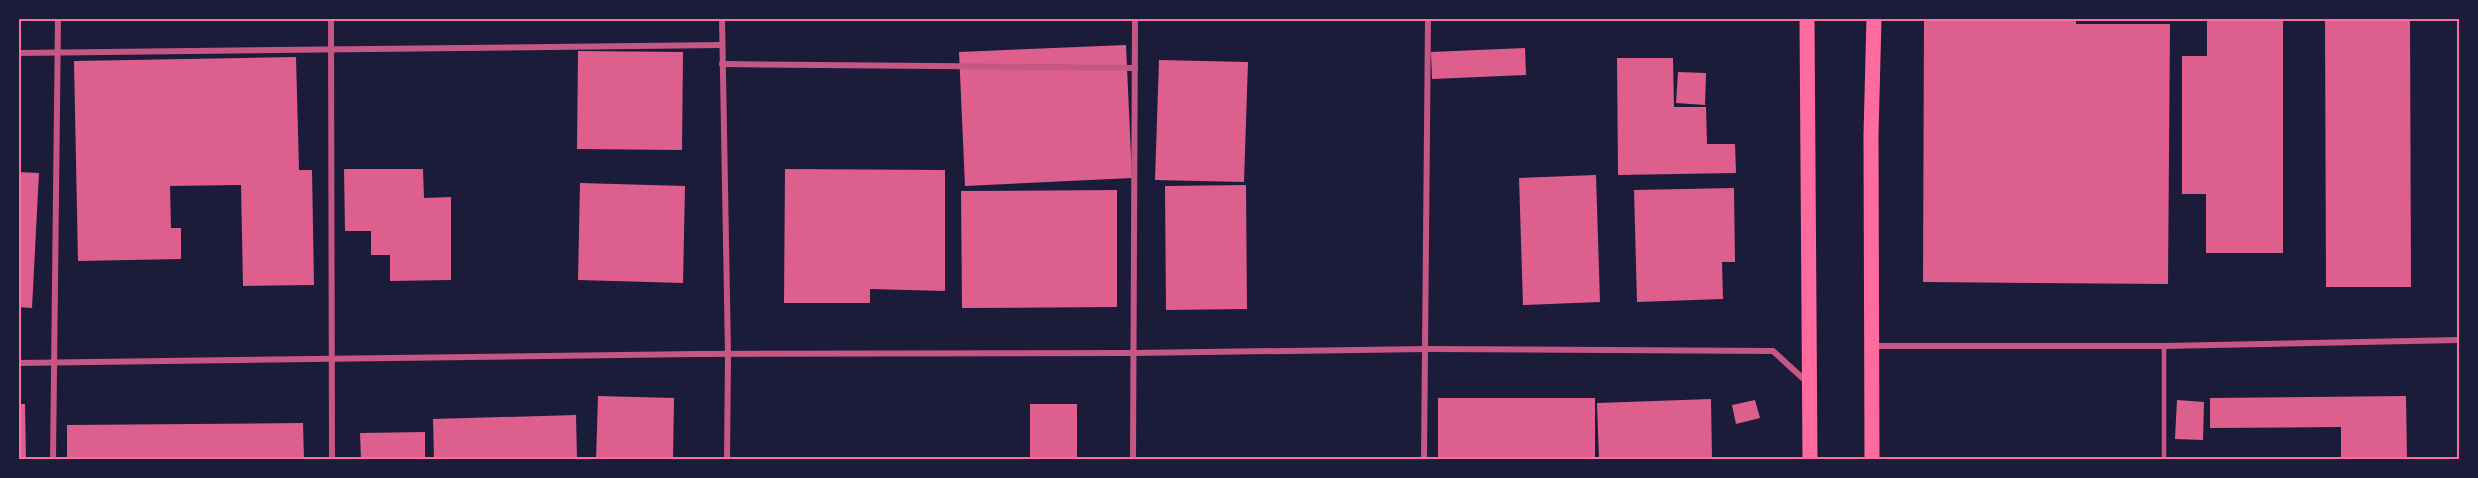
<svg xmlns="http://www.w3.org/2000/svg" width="2478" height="478" viewBox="0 0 2478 478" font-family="'Fira Sans Condensed',sans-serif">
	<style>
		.building { fill: #dd5f8e }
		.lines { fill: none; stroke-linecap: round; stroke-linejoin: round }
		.service { stroke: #c65784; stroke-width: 4.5 }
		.minor { stroke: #c65784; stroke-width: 6 }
		.primary { stroke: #ff6b9d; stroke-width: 15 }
		.neatline { fill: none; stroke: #ff6b9d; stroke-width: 2 }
	</style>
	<rect width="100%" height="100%" fill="#1b1b3a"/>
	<!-- building -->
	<g class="building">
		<polygon points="1924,18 2076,18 2076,24 2170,24 2168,284 1923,282"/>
		<polygon points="2207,18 2283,18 2283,253 2206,253 2206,194 2182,194 2182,56 2207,56"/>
		<polygon points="2325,18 2410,18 2411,287 2326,287"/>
		<polygon points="1126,45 1132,178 965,186 959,52"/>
		<polygon points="1525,48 1526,75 1432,79 1431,52"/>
		<polygon points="578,51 683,52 682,150 577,149"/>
		<polygon points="296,57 299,170 312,170 314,285 243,286 241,185 170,186 171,228 181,228 181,259 78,261 74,61"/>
		<polygon points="1617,58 1673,58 1674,107 1706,107 1707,144 1735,144 1736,173 1618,175"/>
		<polygon points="1159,60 1248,62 1244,182 1155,180"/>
		<polygon points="1678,72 1706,73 1705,105 1676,103"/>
		<polygon points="344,169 423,169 424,198 451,197 451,280 390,281 390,255 371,255 371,231 345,231"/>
		<polygon points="785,169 945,170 945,291 870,289 870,303 784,303"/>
		<polygon points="18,172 39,173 32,308 18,307"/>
		<polygon points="1596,175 1600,302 1523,305 1519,178"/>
		<polygon points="580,183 685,186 683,283 578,280"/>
		<polygon points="1246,185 1247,309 1166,310 1165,186"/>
		<polygon points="1734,188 1735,262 1722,262 1723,299 1637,302 1634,190"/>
		<polygon points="1117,190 1117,307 962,308 961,191"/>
		<polygon points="598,396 674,398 673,460 596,460"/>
		<polygon points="2406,396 2407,460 2341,460 2341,427 2210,428 2210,398"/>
		<rect x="1438" y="398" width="157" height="62"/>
		<polygon points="1711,399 1712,460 1599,460 1597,403"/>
		<polygon points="1755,400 1760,418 1736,424 1732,405"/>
		<polygon points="2177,400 2204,402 2203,440 2175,439"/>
		<polygon points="18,404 25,404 26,460 18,460"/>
		<rect x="1030" y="404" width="47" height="56"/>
		<polygon points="576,415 577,460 434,460 433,419"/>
		<polygon points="303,423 304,460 67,460 67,425"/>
		<polygon points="425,432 425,460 361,460 360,433"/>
	</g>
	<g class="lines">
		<!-- service -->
		<polyline class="service" points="2164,460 2164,346"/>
		<!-- minor -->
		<g class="minor">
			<polyline points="331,18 332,460"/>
			<polyline points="722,18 728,354 727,460"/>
			<polyline points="18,53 722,45"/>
			<polyline points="722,64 1135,68"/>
			<polyline points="1873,346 2164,346 2460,340"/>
			<polyline points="18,363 697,354 1133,353 1427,349 1773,351 1808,383"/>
			<polyline points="53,460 58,18"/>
			<polyline points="1133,460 1135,18"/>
			<polyline points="1424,460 1428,18"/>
		</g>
		<!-- primary -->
		<g class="primary">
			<polyline points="1807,18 1810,460"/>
			<polyline points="1872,460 1871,135 1874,18"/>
		</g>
	</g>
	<!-- border -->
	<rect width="2478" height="478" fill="none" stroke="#1b1b3a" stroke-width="39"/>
	<rect x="20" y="20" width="2438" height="438" class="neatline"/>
</svg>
